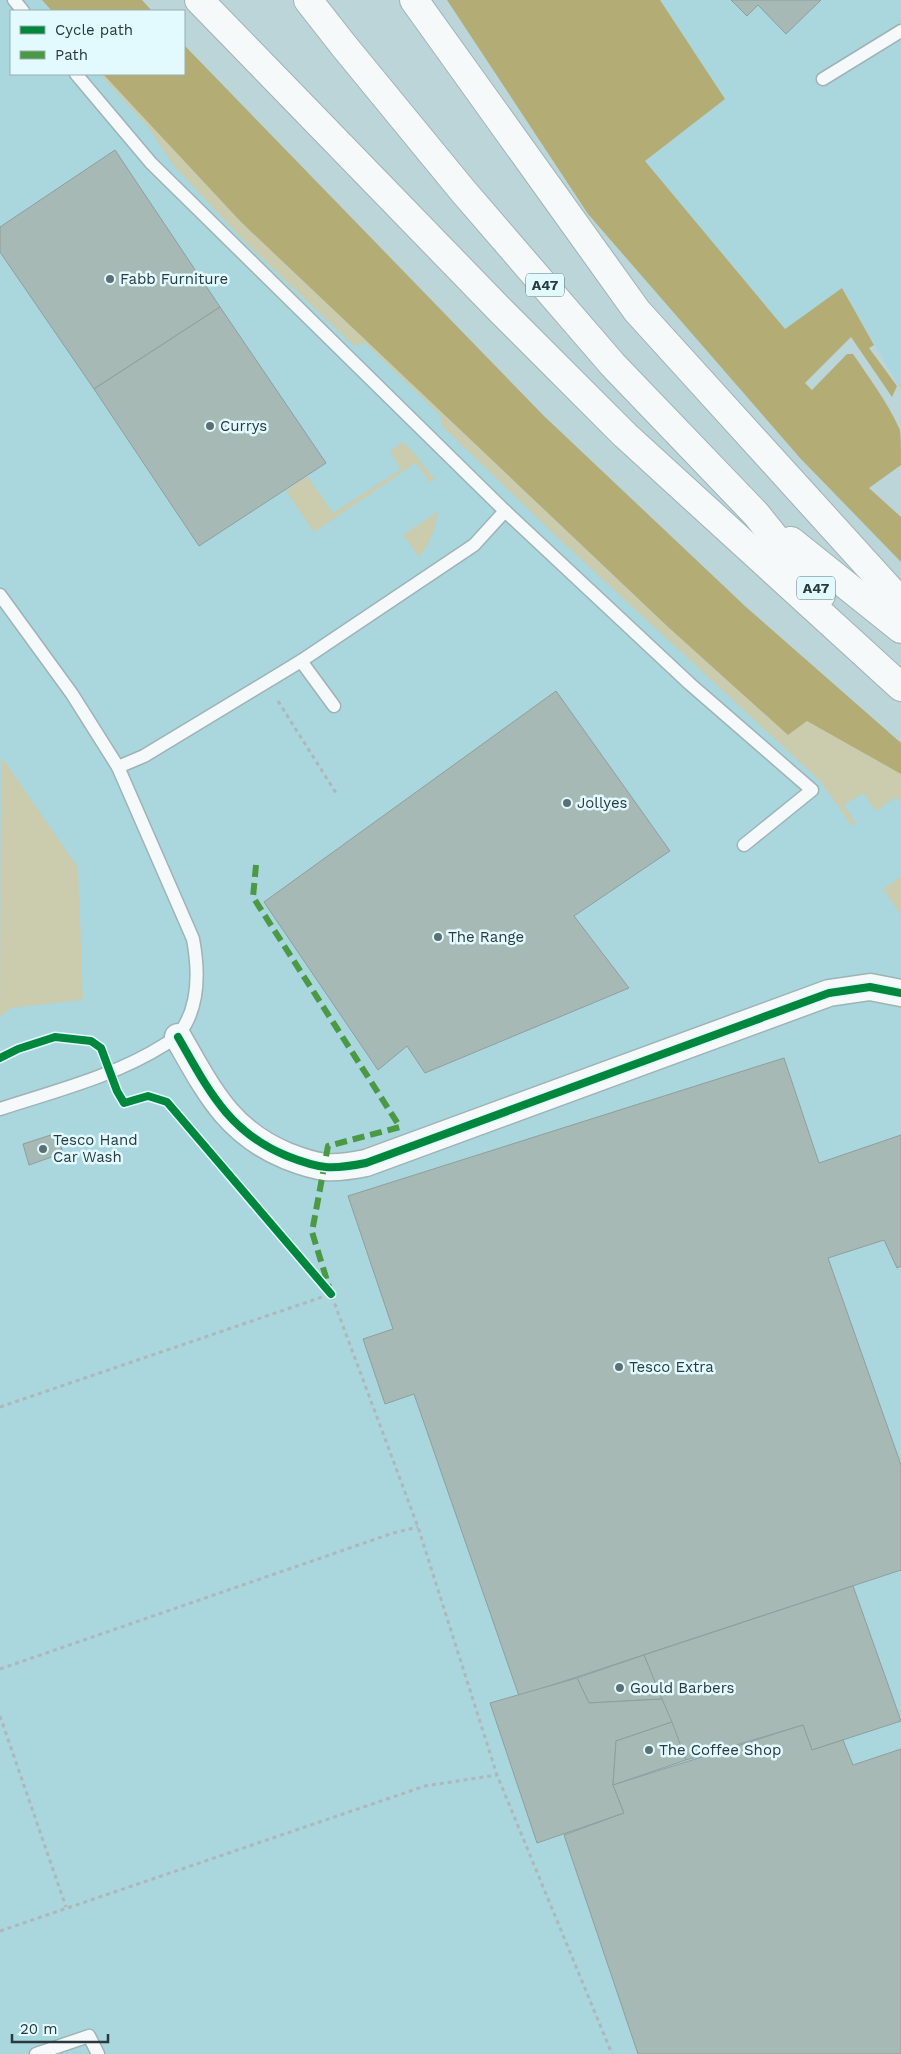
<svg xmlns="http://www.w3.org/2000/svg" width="901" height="2054" viewBox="0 0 901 2054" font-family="'Work Sans',sans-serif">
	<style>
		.built { fill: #aad6dd }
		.green { fill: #cbcbae }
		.forest { fill: #b3ad75 }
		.building { fill: #a7b9b5; stroke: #8e9f9c }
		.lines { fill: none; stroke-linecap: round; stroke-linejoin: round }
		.lane-casing { stroke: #9eb3b6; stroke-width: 15 }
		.street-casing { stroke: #9eb3b6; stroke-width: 29 }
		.highway-casing { stroke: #9eb3b6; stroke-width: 30 }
		.path { stroke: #aeb7b9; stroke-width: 3; stroke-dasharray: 4 4; stroke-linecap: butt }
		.lane { stroke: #f5f9f9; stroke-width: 12 }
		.street { stroke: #f5f9f9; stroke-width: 26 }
		.highway { stroke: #f5f9f9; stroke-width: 28 }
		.quiet { stroke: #4c9945; stroke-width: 6; stroke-dasharray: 12 6; stroke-linecap: butt }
		.cycleway-casing { stroke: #e2fafe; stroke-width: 11 }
		.cycleway { stroke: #00873e; stroke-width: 8 }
		.poi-dot { fill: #5b7074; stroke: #e2fafe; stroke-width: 2 }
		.labels { text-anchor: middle; stroke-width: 5; stroke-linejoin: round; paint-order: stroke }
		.shield { fill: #e2fafe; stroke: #5f7478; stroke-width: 1 }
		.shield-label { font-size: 14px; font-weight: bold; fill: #273a3e }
		.poi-label { font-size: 15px; fill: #273a3e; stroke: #e2fafe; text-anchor: start }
	</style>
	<rect width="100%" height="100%" fill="#bbd5d9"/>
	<!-- built -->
	<g class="built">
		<polygon points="0,0 42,0 52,11 11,11 11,74 103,74 241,222 667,626 788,734 901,774 901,2054 0,2054"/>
		<polygon points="660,0 901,0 901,390 842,288 785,329 645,161 725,99"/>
	</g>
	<!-- green -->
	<g class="green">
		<polygon points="100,74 103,74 241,222 667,626 788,735 807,721 901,774 901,804 896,797 876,811 863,793 844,805 856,823 852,826 820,781 558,538 442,426 440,415 365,343 354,346 244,241 174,166 148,127"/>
		<polygon points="403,442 414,453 434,479 429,482 416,463 314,532 286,491 307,476 333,513 401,469 390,451"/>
		<path d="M437 512C436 529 430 543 419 557L403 535Z"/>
		<polygon points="1,756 78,868 83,1000 11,1008 0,1017"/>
		<polygon points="901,877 901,915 883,889"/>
	</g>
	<!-- forest -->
	<g class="forest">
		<polygon points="42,0 142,0 152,11 52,11"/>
		<path d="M447 0H660L725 99 645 161 785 329 842 288 874 345 869 348 897 386 892 397 851 337 805 383 812 390 847 354H853C870 379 888 403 900 430 901 438 901 456 901 465L869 488 901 517V562L800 458 588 214Z"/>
		<polygon points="184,45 544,416 746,607 901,743 901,774 807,721 788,735 667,626 241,222 103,74 184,74"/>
	</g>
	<!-- building -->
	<g class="building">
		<polygon points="731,0 821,0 786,34 758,5 747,16"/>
		<polygon points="115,150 220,307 94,389 0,252 0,227"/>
		<polygon points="220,307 326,463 199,546 94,389"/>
		<polygon points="556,691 670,851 574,916 629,988 425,1073 407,1046 378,1070 264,902"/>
		<polygon points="784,1058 819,1163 901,1135 901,1266 897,1268 884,1240 828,1258 901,1465 901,1570 519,1696 414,1394 385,1404 363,1339 393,1329 348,1196"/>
		<polygon points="57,1133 63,1153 29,1165 23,1144"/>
		<polygon points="853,1586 901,1721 812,1750 803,1725 686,1760 644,1655"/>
		<polygon points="644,1655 662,1699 589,1703 577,1678"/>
		<polygon points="577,1678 589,1703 662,1699 672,1722 616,1741 613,1785 624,1813 537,1843 490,1703"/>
		<polygon points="672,1722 686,1760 613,1785 616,1741"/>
		<polygon points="803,1725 812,1750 843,1740 853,1765 901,1749 901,2054 638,2054 564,1835 624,1813 613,1785"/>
	</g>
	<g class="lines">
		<defs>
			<g id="lane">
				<polyline points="14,0 23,11"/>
				<polyline points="76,74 151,163 505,511 690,684 812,790 744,845"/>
				<polyline points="823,79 901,31"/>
				<path d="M0 595 72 694 118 767 193 939C199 971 200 1007 179 1034 176 1039 169 1042 164 1045 115 1076 55 1091 0 1109"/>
				<polyline points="301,661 334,706"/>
				<polyline points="118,767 144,756 301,661 474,545 505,511"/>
				<polyline points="36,2054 89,2036 98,2054"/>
			</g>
			<path id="street" d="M178 1037C208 1089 228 1132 287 1156 320 1169 331 1170 366 1163L829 993 870 987 901 993"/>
			<g id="highway">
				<polyline points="199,0 502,312 625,435 901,687"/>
				<polyline points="308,0 344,46 463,191 613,365 756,514 821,595"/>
				<polyline points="414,0 637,311 901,602"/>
				<polyline points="791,541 901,629"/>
			</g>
		</defs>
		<!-- lane casing -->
		<use href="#lane" class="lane-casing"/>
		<!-- street casing -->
		<use href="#street" class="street-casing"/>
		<!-- highway casing -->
		<use href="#highway" class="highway-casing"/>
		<!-- path -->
		<g class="path">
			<polyline points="278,701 336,793"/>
			<polyline points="0,1407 331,1294 418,1527 497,1775 612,2054"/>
			<polyline points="0,1669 393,1533 418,1527"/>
			<polyline points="0,1716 66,1907"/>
			<polyline points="0,1931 425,1786 497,1775"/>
		</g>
		<!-- lane -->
		<use href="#lane" class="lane"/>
		<!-- street -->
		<use href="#street" class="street"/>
		<!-- highway -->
		<use href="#highway" class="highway"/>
		<!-- quiet -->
		<polyline class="quiet" points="256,865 253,897 400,1127 328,1146 312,1232 329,1287"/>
		<defs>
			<g id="cycleway">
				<path d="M178 1037C208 1089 228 1132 287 1156 320 1169 331 1170 366 1163L829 993 870 987 901 993"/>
				<polyline points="0,1058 18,1049 55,1037 91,1041 101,1048 117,1091 124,1103 148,1096 167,1102 331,1294"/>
			</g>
		</defs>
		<!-- cycleway casing -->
		<use href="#cycleway" class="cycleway-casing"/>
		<!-- cycleway -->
		<use href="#cycleway" class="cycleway"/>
	</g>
	<!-- markers -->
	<g class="poi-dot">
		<circle cx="110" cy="279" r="5"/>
		<circle cx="210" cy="426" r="5"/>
		<circle cx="567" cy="803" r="5"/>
		<circle cx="438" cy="937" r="5"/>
		<circle cx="43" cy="1149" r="5"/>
		<circle cx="619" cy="1367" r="5"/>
		<circle cx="620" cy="1688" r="5"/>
		<circle cx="649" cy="1750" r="5"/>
	</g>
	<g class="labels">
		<!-- shield labels -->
		<g class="shield">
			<rect x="526" y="273.5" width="38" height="23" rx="4"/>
			<rect x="797" y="576.5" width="38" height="23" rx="4"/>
		</g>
		<g class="shield-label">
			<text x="545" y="290">A47</text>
			<text x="816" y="593">A47</text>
		</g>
		<!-- poi labels -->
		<g class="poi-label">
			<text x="120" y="284">Fabb Furniture</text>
			<text x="220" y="431">Currys</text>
			<text x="577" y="808">Jollyes</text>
			<text x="448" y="942">The Range</text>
			<text x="53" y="1145">Tesco Hand<tspan x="53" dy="17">Car Wash</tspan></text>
			<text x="629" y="1372">Tesco Extra</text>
			<text x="630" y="1693">Gould Barbers</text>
			<text x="659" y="1755">The Coffee Shop</text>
		</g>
	</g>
	<!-- legend -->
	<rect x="10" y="10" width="175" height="65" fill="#e2fafe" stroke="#97adb1"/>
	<rect x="20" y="26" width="25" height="8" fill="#00873e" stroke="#97adb1"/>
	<text x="55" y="35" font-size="15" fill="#273a3e">Cycle path</text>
	<rect x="20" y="51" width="25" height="8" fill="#4c9945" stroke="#97adb1"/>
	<text x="55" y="60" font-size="15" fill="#273a3e">Path</text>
	<!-- scale -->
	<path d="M12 2034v8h96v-8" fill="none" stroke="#273a3e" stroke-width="2.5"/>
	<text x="20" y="2034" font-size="15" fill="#273a3e" stroke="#e2fafe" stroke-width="4" paint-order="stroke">20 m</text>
</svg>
